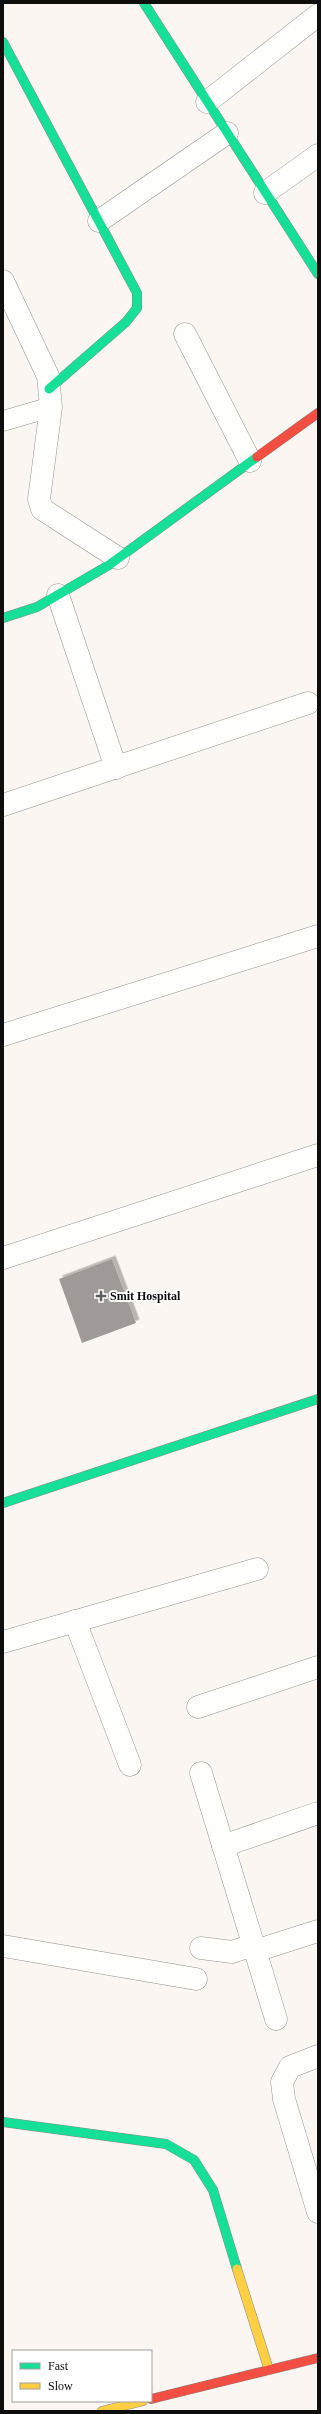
<svg xmlns="http://www.w3.org/2000/svg" width="321" height="2414" viewBox="0 0 321 2414" font-family="'Times New Roman',serif">
	<style>
		.building { fill: #9f9a98; filter: url(#shadow) }
		.lines { fill: none; stroke-linecap: round; stroke-linejoin: round }
		.lane-casing { stroke: #959291; stroke-width: 21 }
		.street-casing { stroke: #959291; stroke-width: 23 }
		.fast-casing { stroke: #8b8987; stroke-width: 10 }
		.slow-casing { stroke: #8b8987; stroke-width: 10 }
		.jam-casing { stroke: #8b8987; stroke-width: 10 }
		.lane { stroke: #fefefd; stroke-width: 20 }
		.street { stroke: #fefefd; stroke-width: 22 }
		.fast { stroke: #16e098; stroke-width: 9 }
		.slow { stroke: #ffcf43; stroke-width: 9 }
		.jam { stroke: #f24e42; stroke-width: 9 }
		.poi-dot { fill: #615f5e; stroke: #fff; stroke-width: 1.5 }
		.labels { text-anchor: middle; stroke-width: 4; stroke-linejoin: round; paint-order: stroke }
		.poi-label { font-size: 12px; font-weight: bold; fill: #0e0e0e; stroke: #fff; text-anchor: start }
	</style>
	<defs>
		<filter id="shadow"><feDropShadow dx="3.5" dy="-3.5" stdDeviation="0" flood-color="#0004"/></filter>
	</defs>
	<rect width="100%" height="100%" fill="#fbf6f2"/>
	<!-- building -->
	<polygon class="building" points="112,1259 136,1323 82,1343 59,1279"/>
	<g class="lines">
		<defs>
			<polyline id="lane" points="3,421 51,407"/>
			<g id="street">
				<polyline points="207,102 318,15"/>
				<polyline points="265,193 318,155"/>
				<polyline points="99,221 227,133"/>
				<polyline points="3,281 48,376 51,407 39,499 42,509 118,558"/>
				<polyline points="185,334 250,461"/>
				<polyline points="58,595 116,768"/>
				<polyline points="3,805 308,703"/>
				<polyline points="3,1035 318,936"/>
				<polyline points="3,1258 318,1155"/>
				<polyline points="75,1621 130,1765"/>
				<polyline points="3,1642 257,1569"/>
				<polyline points="198,1707 318,1667"/>
				<polyline points="201,1773 276,2019"/>
				<polyline points="223,1846 318,1813"/>
				<polyline points="3,1946 196,1979"/>
				<polyline points="201,1948 232,1952 253,1945"/>
				<polyline points="255,1951 318,1931"/>
				<polyline points="318,2056 290,2067 282,2082 284,2099 318,2212"/>
			</g>
			<g id="fast">
				<polyline points="144,3 318,274"/>
				<polyline points="3,42 137,293 137,308 126,322 49,389"/>
				<polyline points="3,618 37,607 109,565 257,457"/>
				<polyline points="3,1503 318,1399"/>
				<polyline points="3,2122 166,2144 194,2160 213,2190 237,2269"/>
			</g>
			<g id="slow">
				<polyline points="237,2269 269,2370"/>
				<polyline points="102,2411 143,2401"/>
			</g>
			<g id="jam">
				<polyline points="257,457 318,413"/>
				<polyline points="151,2399 318,2358"/>
			</g>
		</defs>
		<!-- lane casing -->
		<use href="#lane" class="lane-casing"/>
		<!-- street casing -->
		<use href="#street" class="street-casing"/>
		<!-- fast casing -->
		<use href="#fast" class="fast-casing"/>
		<!-- slow casing -->
		<use href="#slow" class="slow-casing"/>
		<!-- jam casing -->
		<use href="#jam" class="jam-casing"/>
		<!-- lane -->
		<use href="#lane" class="lane"/>
		<!-- street -->
		<use href="#street" class="street"/>
		<!-- fast -->
		<use href="#fast" class="fast"/>
		<!-- slow -->
		<use href="#slow" class="slow"/>
		<!-- jam -->
		<use href="#jam" class="jam"/>
	</g>
	<!-- markers -->
	<path class="poi-dot" d="M99 1290h4v4h4v4h-4v4h-4v-4h-4v-4h4z"/>
	<g class="labels">
		<!-- poi labels -->
		<g class="poi-label">
			<text x="110" y="1300">Smit Hospital</text>
		</g>
	</g>
	<!-- border -->
	<rect width="321" height="2414" fill="none" stroke="#0e0e0e" stroke-width="8"/>
	<!-- legend -->
	<rect x="12" y="2350" width="140" height="52" fill="#ffffff" stroke="#9f9f9f"/>
	<rect x="20" y="2363" width="20" height="6" fill="#16e098" stroke="#9f9f9f"/>
	<text x="48" y="2370" font-size="12" fill="#0e0e0e">Fast</text>
	<rect x="20" y="2383" width="20" height="6" fill="#ffcf43" stroke="#9f9f9f"/>
	<text x="48" y="2390" font-size="12" fill="#0e0e0e">Slow</text>
</svg>
